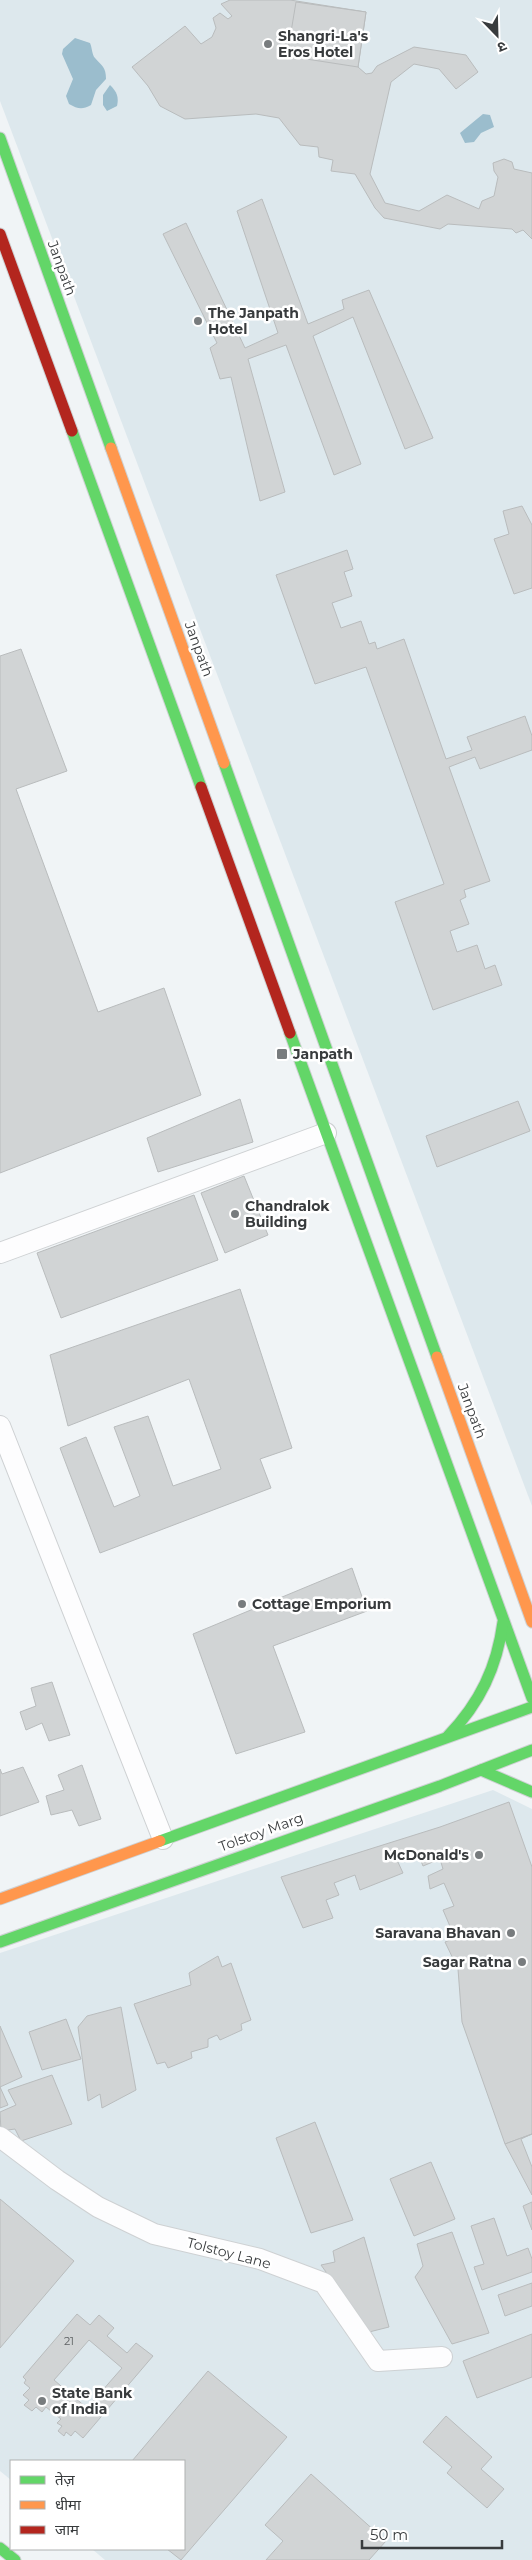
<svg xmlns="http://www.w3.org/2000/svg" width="532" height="2560" viewBox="0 0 532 2560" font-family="Montserrat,'Noto Sans Devanagari',sans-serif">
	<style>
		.built { fill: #dde8ed }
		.water { fill: #9bbdcd }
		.building { fill: #d1d4d5; stroke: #b9bcbd; fill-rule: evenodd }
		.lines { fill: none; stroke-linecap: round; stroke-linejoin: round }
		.street-casing { stroke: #ced1d3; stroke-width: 22 }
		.fast-casing { stroke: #ced1d3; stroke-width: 13 }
		.slow-casing { stroke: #ced1d3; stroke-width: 13 }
		.jam-casing { stroke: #ced1d3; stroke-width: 13 }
		.street { stroke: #fdfdfe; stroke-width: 20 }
		.fast { stroke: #63d668; stroke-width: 11 }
		.slow { stroke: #ff974d; stroke-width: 11 }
		.jam { stroke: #b3261e; stroke-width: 11 }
		.poi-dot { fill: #787c7e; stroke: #fff; stroke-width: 2 }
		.labels { text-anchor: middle; stroke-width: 5; stroke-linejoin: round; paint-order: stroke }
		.number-label { font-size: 11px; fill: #5e6163 }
		.poi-label { font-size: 14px; font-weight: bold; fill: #383b3d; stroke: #fff; text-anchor: start }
		.street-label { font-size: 14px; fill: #383b3d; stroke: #fff }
	</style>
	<rect width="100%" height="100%" fill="#f0f4f6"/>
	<!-- built -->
	<g class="built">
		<polygon points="0,0 532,0 532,1506 0,101"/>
		<polygon points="493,1790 532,1809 532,2560 105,2560 92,2549 184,2549 184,2461 11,2461 11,2480 0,2471 0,1953"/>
	</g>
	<!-- water -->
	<g class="water">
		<path d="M75 38 90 43C92 47 92 55 95 58 102 66 106 67 106 79L96 90 91 105C82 110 78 109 69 104L66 96 73 79 62 54 63 49Z"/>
		<path d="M110 85C117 92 119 97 117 106L107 111 103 105V95Z"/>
		<polygon points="483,114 490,115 494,127 481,133 474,142 465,143 460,133"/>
	</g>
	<!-- building -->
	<g class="building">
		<polygon points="230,0 290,0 366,12 358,67 366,74 372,73 377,66 414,47 466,55 478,72 456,89 439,69 414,64 391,82 370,174 385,203 419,211 447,195 479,209 482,201 494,196 498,177 494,171 493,163 504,159 512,162 514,169 532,173 532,239 523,230 516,233 512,229 448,224 440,229 384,218 375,208 355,174 331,171 333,160 319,157 318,147 300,145 279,118 256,114 185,119 160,106 148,86 132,67 185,26 201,44 212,37 216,28 213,18 220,13 228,19 232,16 221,4"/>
		<polygon points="296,2 366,12 358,67 287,56"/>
		<polygon points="262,199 308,324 344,309 342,300 369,290 433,438 405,449 353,317 313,336 361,464 334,475 286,345 248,359 285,492 260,501 231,377 220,379 210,348 217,343 163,234 186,223 245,348 278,333 237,211"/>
		<polygon points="522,506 532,525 532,588 514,594 494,539 509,534 503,511"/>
		<polygon points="347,550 353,569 344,572 352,596 332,603 341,628 361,621 369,644 375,642 377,649 404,639 446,759 472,750 467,737 525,716 532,736 532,750 480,769 475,757 449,767 490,881 464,890 466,897 460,900 469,924 450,931 457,952 477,945 485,969 495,965 502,985 433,1010 395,902 444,884 366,667 315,684 276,575"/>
		<polygon points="21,649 67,771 16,789 98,1012 164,988 201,1095 0,1173 0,656"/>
		<polygon points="240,1099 253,1142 158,1172 147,1138"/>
		<polygon points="518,1101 530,1131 437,1167 426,1136"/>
		<polygon points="244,1176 268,1235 225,1253 201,1193"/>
		<polygon points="194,1195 218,1260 61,1318 37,1253"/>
		<polygon points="240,1289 292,1448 260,1459 271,1488 100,1553 60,1448 86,1437 114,1507 140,1496 114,1427 148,1416 173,1486 221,1469 189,1379 68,1426 50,1355"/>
		<polygon points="352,1568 367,1611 273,1646 305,1732 236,1754 193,1634"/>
		<polygon points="52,1682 70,1735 49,1741 42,1723 26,1730 20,1712 36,1706 31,1688"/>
		<polygon points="82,1765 101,1819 79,1826 72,1810 51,1815 46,1796 64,1790 58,1775"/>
		<polygon points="23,1767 39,1802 0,1816 0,1769 2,1774"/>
		<polygon points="509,1802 532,1867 532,2134 505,2144 462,2022 458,1969 445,1942 455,1938 443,1910 454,1906 444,1883 430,1889 428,1876 443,1869 440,1859 423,1866 417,1851 397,1860 403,1873 360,1890 355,1875 334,1883 339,1895 326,1900 333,1918 303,1928 281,1877 440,1827"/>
		<polygon points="218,1956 222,1967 231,1963 251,2020 241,2024 242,2030 220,2040 217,2035 208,2039 208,2047 191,2052 192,2058 168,2068 165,2062 157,2064 134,2004 191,1985 189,1973"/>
		<polygon points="121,2007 136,2090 102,2108 100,2094 88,2101 78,2027 87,2016"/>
		<polygon points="66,2019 81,2059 42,2070 29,2032"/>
		<polygon points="0,2026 22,2077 0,2087 8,2105 0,2108"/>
		<polygon points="52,2075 72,2124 21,2141 15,2129 1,2131 0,2112 16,2105 8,2090"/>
		<polygon points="315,2122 353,2220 311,2233 276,2138"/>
		<polygon points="532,2134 521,2139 532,2167 532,2195 505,2144"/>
		<polygon points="431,2162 455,2219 414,2236 390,2179"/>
		<polygon points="0,2199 74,2261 0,2348"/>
		<polygon points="532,2202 532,2230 523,2206"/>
		<polygon points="494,2218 507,2256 528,2248 532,2259 532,2272 482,2290 474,2267 484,2264 471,2226"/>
		<polygon points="452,2232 489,2333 452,2344 415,2277 423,2266 417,2244"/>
		<polygon points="364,2237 389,2327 369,2332 321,2265 335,2262 333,2251"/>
		<polygon points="532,2283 532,2306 505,2316 498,2295"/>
		<path d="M77 2314 90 2325 99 2315 114 2328 107 2336 127 2353 136 2343 153 2356 83 2438 75 2431 71 2436 66 2432 64 2436 58 2431 62 2426 57 2423 61 2419 46 2407 42 2412 36 2407 32 2411 24 2405 29 2400 23 2395 30 2388 24 2383 26 2380 23 2377ZM89 2340 122 2368 87 2408 54 2380Z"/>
		<polygon points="532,2334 532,2377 477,2398 463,2361"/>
		<polygon points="208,2371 287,2437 181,2560 167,2549 184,2549 184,2461 132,2461"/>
		<polygon points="446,2416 492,2457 481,2469 504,2489 487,2508 447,2473 452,2467 423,2442"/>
		<polygon points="311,2474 386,2541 369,2560 266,2560 283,2541 265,2525"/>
	</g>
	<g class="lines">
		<defs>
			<g id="street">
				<polyline points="0,1253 326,1133"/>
				<polyline points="0,1426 163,1839"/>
				<polyline points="0,2137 57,2180 98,2207 154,2234 260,2259 324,2283 378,2361 442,2357"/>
			</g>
			<g id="fast">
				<polyline points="0,138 111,448"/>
				<polyline points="72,431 201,787"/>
				<polyline points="224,763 437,1357"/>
				<polyline points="290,1033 532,1698"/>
				<path d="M448 1736C480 1703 497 1667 503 1622"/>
				<polyline points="481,1770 532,1792"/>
				<polyline points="160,1841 532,1707"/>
				<polyline points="0,1942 440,1786 532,1750"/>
				<polyline points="0,2548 15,2560"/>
			</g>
			<g id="slow">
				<polyline points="111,448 224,763"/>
				<polyline points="437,1357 532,1622"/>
				<polyline points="0,1899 160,1841"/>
			</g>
			<g id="jam">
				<polyline points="0,234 72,431"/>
				<polyline points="201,787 290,1033"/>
			</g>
		</defs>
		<!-- street casing -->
		<use href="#street" class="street-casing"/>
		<!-- fast casing -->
		<use href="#fast" class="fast-casing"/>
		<!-- slow casing -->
		<use href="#slow" class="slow-casing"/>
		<!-- jam casing -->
		<use href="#jam" class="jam-casing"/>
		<!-- street -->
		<use href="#street" class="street"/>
		<!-- fast -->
		<use href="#fast" class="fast"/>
		<!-- slow -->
		<use href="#slow" class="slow"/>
		<!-- jam -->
		<use href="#jam" class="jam"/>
	</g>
	<!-- markers -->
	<g class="poi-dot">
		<circle cx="268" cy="44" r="5"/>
		<circle cx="198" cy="321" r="5"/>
		<rect x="276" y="1048" width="12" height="12" rx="2.5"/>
		<circle cx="235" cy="1214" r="5"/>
		<circle cx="242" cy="1604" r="5"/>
		<circle cx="479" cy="1855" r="5"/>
		<circle cx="511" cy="1933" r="5"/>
		<circle cx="522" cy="1962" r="5"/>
		<circle cx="42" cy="2401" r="5"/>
	</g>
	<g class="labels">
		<!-- number labels -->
		<g class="number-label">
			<text x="69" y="2345">21</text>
		</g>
		<!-- poi labels -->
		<g class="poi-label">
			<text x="278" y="41">Shangri-La's<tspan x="278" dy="16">Eros Hotel</tspan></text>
			<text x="208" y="318">The Janpath<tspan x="208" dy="16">Hotel</tspan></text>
			<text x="293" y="1059">Janpath</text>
			<text x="245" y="1211">Chandralok<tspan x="245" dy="16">Building</tspan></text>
			<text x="252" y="1609">Cottage Emporium</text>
			<text x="469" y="1860" text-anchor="end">McDonald's</text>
			<text x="501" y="1938" text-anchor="end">Saravana Bhavan</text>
			<text x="512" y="1967" text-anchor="end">Sagar Ratna</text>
			<text x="52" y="2398">State Bank<tspan x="52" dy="16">of India</tspan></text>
		</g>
		<!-- street labels -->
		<g class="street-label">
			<text transform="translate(62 268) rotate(70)" y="5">Janpath</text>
			<text transform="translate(199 649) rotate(70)" y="5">Janpath</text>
			<text transform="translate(472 1411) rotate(70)" y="5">Janpath</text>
			<text transform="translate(261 1832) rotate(-20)" y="5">Tolstoy Marg</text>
			<text transform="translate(229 2253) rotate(15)" y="5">Tolstoy Lane</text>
		</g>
	</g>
	<!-- legend -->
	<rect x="10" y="2460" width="175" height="90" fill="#ffffff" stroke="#afb1b1"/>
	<rect x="20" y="2476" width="25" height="8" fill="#63d668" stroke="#afb1b1"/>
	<text x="55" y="2485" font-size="15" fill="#383b3d">तेज़</text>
	<rect x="20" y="2501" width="25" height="8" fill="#ff974d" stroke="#afb1b1"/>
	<text x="55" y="2510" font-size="15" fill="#383b3d">धीमा</text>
	<rect x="20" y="2526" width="25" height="8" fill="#b3261e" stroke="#afb1b1"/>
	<text x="55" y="2535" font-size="15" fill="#383b3d">जाम</text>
	<!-- north arrow -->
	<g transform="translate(497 35) rotate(157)" stroke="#ffffff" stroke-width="4" paint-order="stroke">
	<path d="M0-4L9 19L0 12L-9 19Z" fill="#383b3d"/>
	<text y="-8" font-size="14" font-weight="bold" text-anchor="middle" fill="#383b3d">उ</text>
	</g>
	<!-- scale -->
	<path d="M362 2540v8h140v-8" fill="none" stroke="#383b3d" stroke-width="2.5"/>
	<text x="370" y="2540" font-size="15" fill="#383b3d" stroke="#ffffff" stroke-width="4" paint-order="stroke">50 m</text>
</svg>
